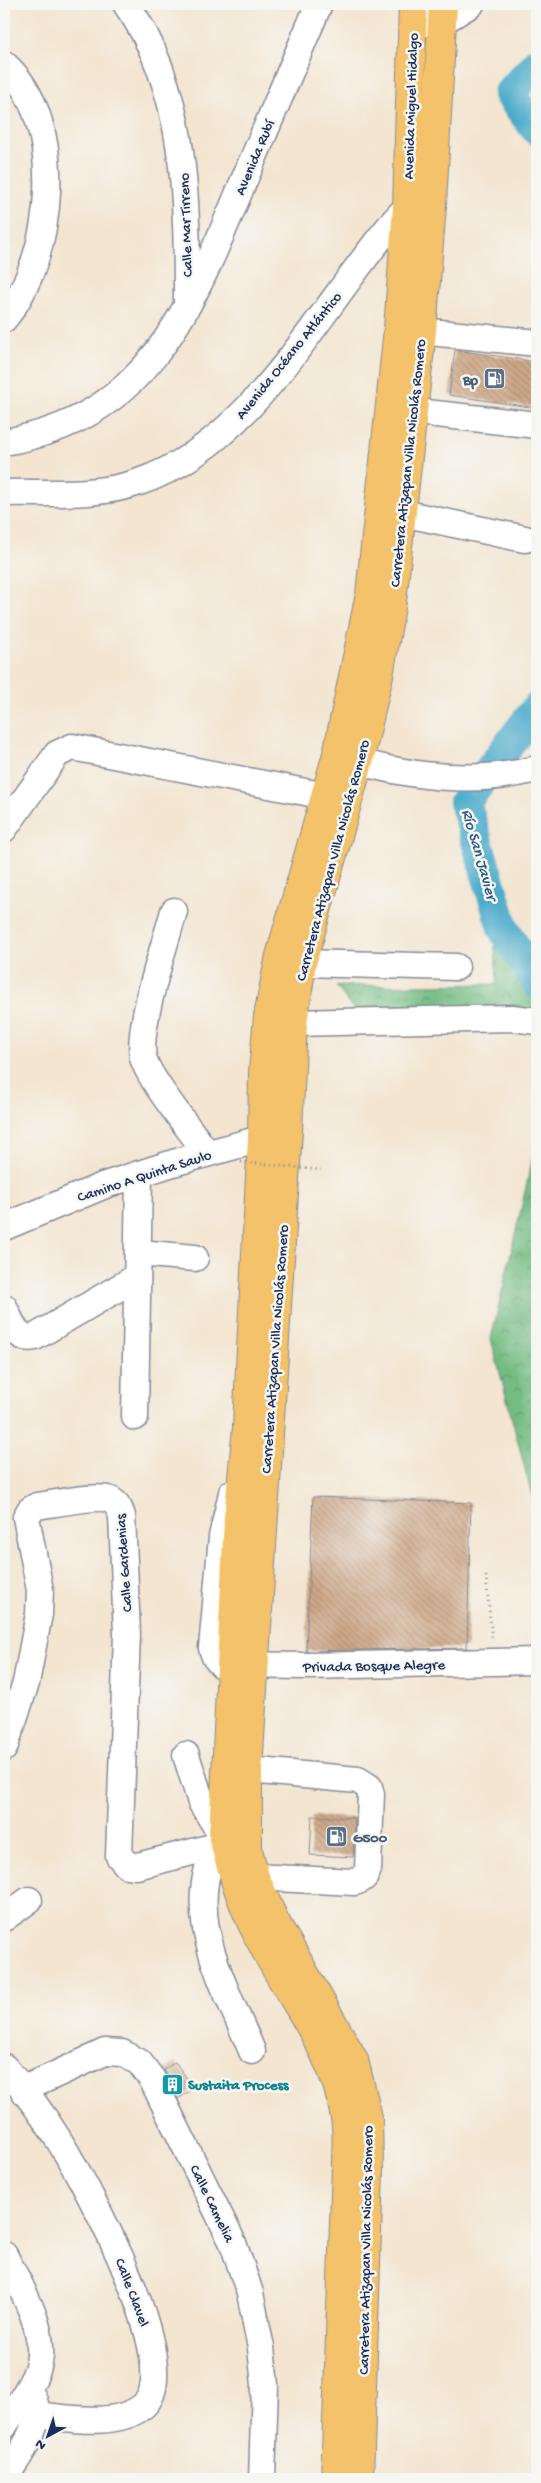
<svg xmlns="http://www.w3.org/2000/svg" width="541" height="2483" viewBox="0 0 541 2483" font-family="'Gochi Hand',sans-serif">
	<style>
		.forest { fill: url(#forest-crowns); stroke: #487670 }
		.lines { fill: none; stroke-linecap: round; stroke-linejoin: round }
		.river { stroke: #4cabcb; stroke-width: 32 }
		.building { fill: url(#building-back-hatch) }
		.minor-casing { stroke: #878a97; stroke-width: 29 }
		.major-casing { stroke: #878a97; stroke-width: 30 }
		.path { stroke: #878a97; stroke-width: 3; stroke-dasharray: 1 4; stroke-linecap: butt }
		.minor { stroke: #fff; stroke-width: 26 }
		.major { stroke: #f3c26a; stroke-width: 28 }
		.path-bridge { stroke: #878a97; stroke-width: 3; stroke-dasharray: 1 4; stroke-linecap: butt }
		.labels { text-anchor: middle; stroke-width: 5; stroke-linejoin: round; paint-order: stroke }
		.street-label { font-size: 15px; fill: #1b2f5e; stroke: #f6f6f2 }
		.service-label { font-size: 15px; font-weight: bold; fill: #4e5e75; stroke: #f6f6f2; text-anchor: end }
		.culture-label { font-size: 15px; font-weight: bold; fill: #0d838f; stroke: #f6f6f2; text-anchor: start }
		.water-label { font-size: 16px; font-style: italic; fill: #2c5a84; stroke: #f6f6f2 }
	</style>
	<defs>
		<pattern id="forest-crowns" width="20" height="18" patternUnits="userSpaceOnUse" patternTransform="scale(1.25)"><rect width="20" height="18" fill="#74bc82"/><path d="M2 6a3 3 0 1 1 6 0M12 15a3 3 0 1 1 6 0" fill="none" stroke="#5e996e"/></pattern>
		<pattern id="building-back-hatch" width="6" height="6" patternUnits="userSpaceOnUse" patternTransform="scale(1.25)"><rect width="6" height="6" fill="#cfa888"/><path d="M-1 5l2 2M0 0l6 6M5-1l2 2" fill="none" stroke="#a78972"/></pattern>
	</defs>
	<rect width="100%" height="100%" fill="#f6f6f2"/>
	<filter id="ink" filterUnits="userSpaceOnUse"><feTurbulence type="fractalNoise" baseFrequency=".02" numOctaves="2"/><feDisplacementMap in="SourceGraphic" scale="10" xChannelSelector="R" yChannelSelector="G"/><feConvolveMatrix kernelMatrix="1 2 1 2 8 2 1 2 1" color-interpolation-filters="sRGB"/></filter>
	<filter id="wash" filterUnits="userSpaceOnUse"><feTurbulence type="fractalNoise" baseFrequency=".0096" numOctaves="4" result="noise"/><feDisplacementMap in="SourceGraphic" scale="20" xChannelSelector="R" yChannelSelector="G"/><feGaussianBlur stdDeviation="1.12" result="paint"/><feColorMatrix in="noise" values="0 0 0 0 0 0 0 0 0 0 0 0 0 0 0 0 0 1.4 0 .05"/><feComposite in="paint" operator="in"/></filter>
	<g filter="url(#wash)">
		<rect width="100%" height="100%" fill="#f3e5d0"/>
		<!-- forest -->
		<g class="forest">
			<polygon points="494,932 537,954 537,1025 365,1025 336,986 497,984"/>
			<polygon points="537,1139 537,1515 491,1339"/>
		</g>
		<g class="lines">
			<!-- river -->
			<g class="river">
				<polyline points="537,63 509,94 537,130"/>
				<polyline points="537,708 465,802 503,928 537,983"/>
			</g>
		</g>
		<g id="blocks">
			<!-- building -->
			<g class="building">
				<polygon points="455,350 537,362 537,408 449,395"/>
				<polygon points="313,1497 471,1503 467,1648 306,1651"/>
				<polygon points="312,1816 355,1818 353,1857 310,1855"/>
				<polygon points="175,2062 194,2088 178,2099 164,2070"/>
			</g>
		</g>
	</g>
	<g filter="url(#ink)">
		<use href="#blocks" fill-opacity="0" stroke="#878a97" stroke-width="1"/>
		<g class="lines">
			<defs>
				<g id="minor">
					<path d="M126 4C187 89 187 200 187 300"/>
					<polyline points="424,23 443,21 471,4"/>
					<path d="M4 64C68 120 55 258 4 319"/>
					<polyline points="401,329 537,343"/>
					<polyline points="390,409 537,425"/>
					<path d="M4 442C150 418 191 307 242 185 268 125 293 64 319 4"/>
					<path d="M4 493C47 492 97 497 139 482 254 443 319 308 395 220L407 207 421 206"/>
					<polyline points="402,513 525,539"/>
					<path d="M359 762C418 778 478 784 537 769"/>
					<polyline points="4,829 57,754 72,747 326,796"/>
					<path d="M174 911C165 944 137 1027 143 1057 148 1079 192 1132 207 1153"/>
					<polyline points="302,963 456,967"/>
					<polyline points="293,1023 512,1018 537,1021"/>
					<polyline points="4,1227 105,1185 173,1163 282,1133"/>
					<polyline points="138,1253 195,1258"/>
					<path d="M4 1307C11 1321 16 1342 35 1337L137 1277"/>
					<polyline points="135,1417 139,1174"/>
					<polyline points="232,1493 222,1537 212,1648 215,1657 222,1665 306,1666 537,1661"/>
					<path d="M4 1748 26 1683 39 1614 40 1590 26 1517 30 1510 37 1506C53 1504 99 1494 111 1500 118 1504 120 1510 122 1516L127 1634 119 1856 127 1865 137 1866 216 1846"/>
					<path d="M186 1755 201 1802 223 1837C176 1906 225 1985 252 2051"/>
					<path d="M248 1770 358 1780 369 1787 371 1794 368 1869C366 1877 363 1880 354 1882L255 1877"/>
					<polyline points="4,1918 29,1900"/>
					<path d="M4 2067C25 2090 44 2116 60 2142 85 2183 188 2368 143 2406 117 2428 66 2418 36 2415"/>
					<polyline points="24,2089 105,2052 122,2053 139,2062 152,2079 233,2243 250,2293 261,2348 265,2385 262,2479"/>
					<path d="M4 2255C20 2286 50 2333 37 2370 30 2390 15 2408 4 2426"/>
					<path d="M4 2479C18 2457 45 2425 33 2398"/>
				</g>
				<g id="major">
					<path d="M335 2479 346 2167C346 2151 348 2134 345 2118 334 2046 285 1994 255 1930 240 1900 231 1869 223 1837L238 1518 247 1427 262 1138 263 1072 268 1016 280 956 337 754 370 594 398 329 407 207 413 4"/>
					<polyline points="359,2479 369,2170 368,2117 354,2060 275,1921 255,1877 248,1850 248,1770 288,1131 293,1023 302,963 359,762 379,675 392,601 422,331 432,205 443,4"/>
				</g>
			</defs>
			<!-- minor casing -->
			<use href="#minor" class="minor-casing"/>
			<!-- major casing -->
			<use href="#major" class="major-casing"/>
			<!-- path -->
			<polyline class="path" points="486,1576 492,1640"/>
			<!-- minor -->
			<use href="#minor" class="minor"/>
			<!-- major -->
			<use href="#major" class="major"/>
			<!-- path-bridge -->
			<polyline class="path-bridge" points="241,1162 321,1170"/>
		</g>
	</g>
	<!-- icons -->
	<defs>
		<symbol id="fuel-square" viewBox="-11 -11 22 22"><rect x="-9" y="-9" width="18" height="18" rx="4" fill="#5c6f8a" stroke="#f6f6f2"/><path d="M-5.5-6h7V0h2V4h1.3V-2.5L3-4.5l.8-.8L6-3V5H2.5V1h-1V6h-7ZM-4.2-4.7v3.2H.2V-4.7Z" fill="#fff"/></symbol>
		<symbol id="building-square" viewBox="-11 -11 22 22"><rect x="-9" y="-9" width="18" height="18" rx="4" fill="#0f9aa8" stroke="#f6f6f2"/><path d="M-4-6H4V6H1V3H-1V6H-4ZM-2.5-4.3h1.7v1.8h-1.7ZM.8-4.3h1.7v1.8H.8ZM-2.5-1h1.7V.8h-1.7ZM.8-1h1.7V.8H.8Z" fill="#fff"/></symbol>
	</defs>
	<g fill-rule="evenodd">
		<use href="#fuel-square" x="482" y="366" width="25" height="25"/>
		<use href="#fuel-square" x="324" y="1824" width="25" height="25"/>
		<use href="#building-square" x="160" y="2072" width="25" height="25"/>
	</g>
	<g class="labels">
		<!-- street labels -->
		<g class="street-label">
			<text transform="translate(410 106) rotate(-88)" y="5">Avenida Miguel Hidalgo</text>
			<text transform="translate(254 157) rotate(-67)" y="5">Avenida Rubí</text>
			<text transform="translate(185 225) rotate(-92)" y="5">Calle Mar Tirreno</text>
			<text transform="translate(288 355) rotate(-51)" y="5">Avenida Océano Atlántico</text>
			<text transform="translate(407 463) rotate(-84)" y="5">Carretera Atizapan Villa Nicolás Romero</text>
			<text transform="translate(332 860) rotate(-75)" y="5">Carretera Atizapan Villa Nicolás Romero</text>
			<text transform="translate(144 1175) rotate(-18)" y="5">Camino A Quinta Saulo</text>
			<text transform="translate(274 1349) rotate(-86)" y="5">Carretera Atizapan Villa Nicolás Romero</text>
			<text transform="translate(123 1563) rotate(-94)" y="5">Calle Gardenias</text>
			<text transform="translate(374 1665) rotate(-1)" y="5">Privada Bosque Alegre</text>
			<text transform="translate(213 2203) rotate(64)" y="5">Calle Camelia</text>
			<text transform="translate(365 2250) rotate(-89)" y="5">Carretera Atizapan Villa Nicolás Romero</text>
			<text transform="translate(133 2292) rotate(69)" y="5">Calle Clavel</text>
		</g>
		<!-- service labels -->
		<g class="service-label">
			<text x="478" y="384">Bp</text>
			<text x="353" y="1842" text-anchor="start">G500</text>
		</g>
		<!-- culture labels -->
		<g class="culture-label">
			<text x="188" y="2089">Sustaita Process</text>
		</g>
		<!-- water labels -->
		<g class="water-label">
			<text transform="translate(481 854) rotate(74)" y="6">Río San Javier</text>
		</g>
	</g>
	<!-- margin -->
	<rect width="541" height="2483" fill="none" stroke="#f6f6f2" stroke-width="20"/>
	<!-- north arrow -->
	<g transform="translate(48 2436) rotate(220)" stroke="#f6f6f2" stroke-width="4" paint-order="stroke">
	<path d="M0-4L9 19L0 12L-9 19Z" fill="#1b2f5e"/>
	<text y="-8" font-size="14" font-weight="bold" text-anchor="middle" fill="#1b2f5e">N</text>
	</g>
</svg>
